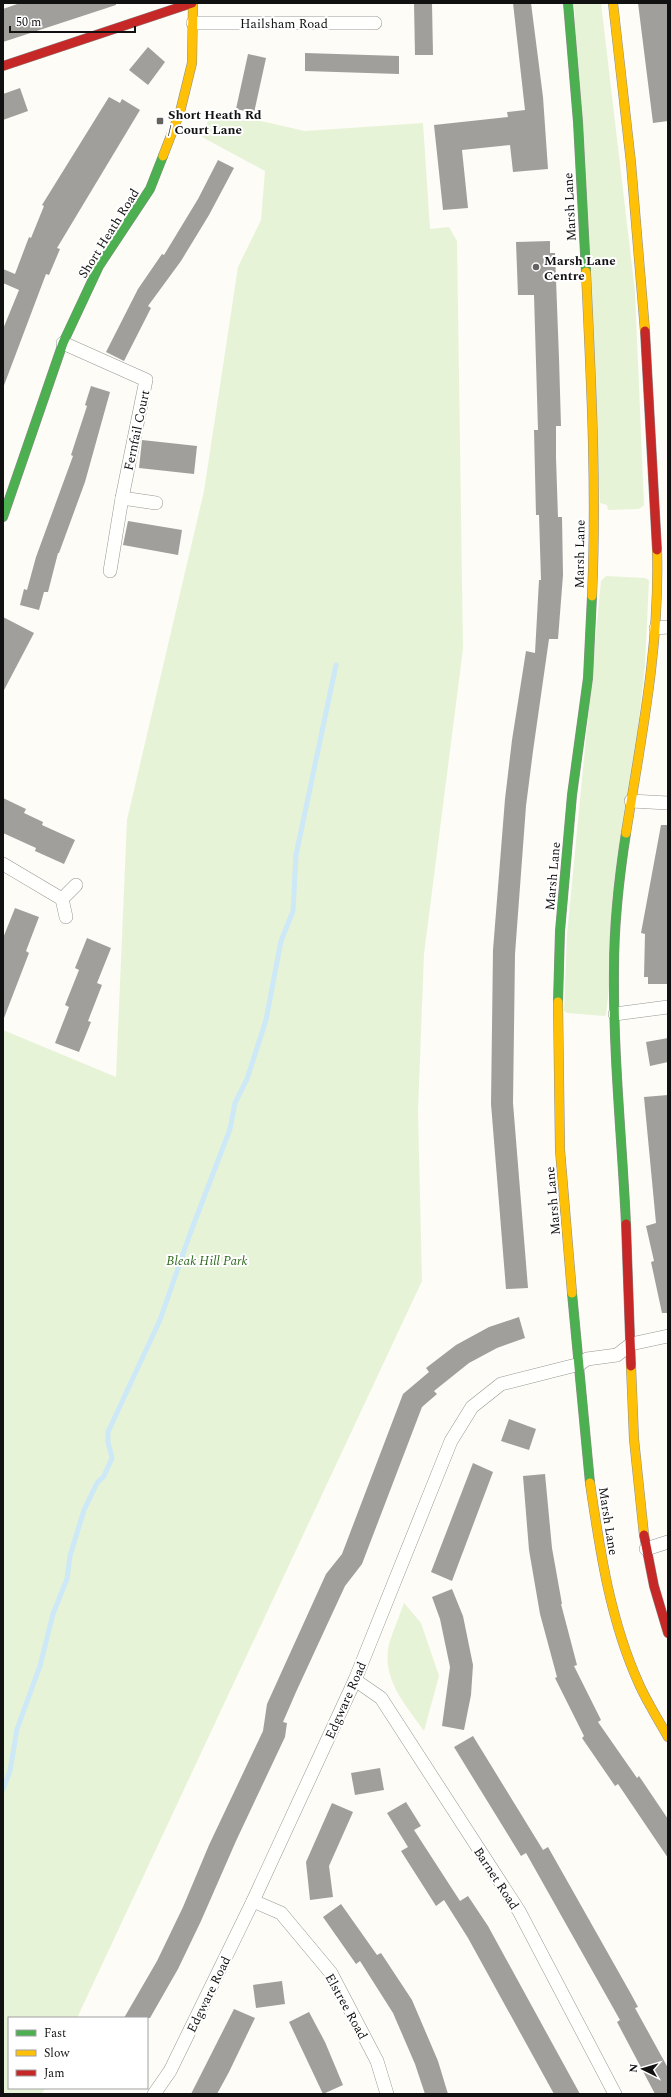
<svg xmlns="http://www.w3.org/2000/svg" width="671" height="2097" viewBox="0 0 671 2097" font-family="Spectral,serif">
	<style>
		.green { fill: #e7f3d7 }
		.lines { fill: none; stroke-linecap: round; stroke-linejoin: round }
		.stream { stroke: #cde8f7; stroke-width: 5 }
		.building { fill: #a19f9c }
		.street-casing { stroke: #979795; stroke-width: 14 }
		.fast-casing { stroke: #8e8d8b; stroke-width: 10 }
		.slow-casing { stroke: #8e8d8b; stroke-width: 10 }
		.jam-casing { stroke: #8e8d8b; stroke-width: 10 }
		.street { stroke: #fffffe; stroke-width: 13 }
		.fast { stroke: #4caf50; stroke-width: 9 }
		.slow { stroke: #ffc107; stroke-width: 9 }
		.jam { stroke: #c62828; stroke-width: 9 }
		.poi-dot { fill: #646362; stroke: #fff; stroke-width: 1.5 }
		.labels { text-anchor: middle; stroke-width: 4; stroke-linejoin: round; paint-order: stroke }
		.street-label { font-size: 13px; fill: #111; stroke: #fff }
		.poi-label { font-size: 13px; font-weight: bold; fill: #111; stroke: #fff; text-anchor: start }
		.park-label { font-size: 13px; font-style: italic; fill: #2f6b1f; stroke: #fff }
	</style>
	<rect width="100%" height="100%" fill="#fdfcf7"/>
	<!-- green -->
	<g class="green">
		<polygon points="574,3 601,3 635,292 644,505 639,509 608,510 607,505 600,503"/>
		<polygon points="212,110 305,131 423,123 430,229 449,227 457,241 463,649 424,954 418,1111 422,1281 77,2018 9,2018 9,2088 45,2088 42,2094 3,2094 3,1030 116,1077 127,820 204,491 238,267 261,220 265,171 202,137"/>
		<polygon points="606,576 645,578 649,580 645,665 606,1015 604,1016 567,1013 564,1011 567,935 601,581"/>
		<path d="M404 1603 421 1623 439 1676 424 1731C406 1705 381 1679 389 1644 393 1631 399 1617 404 1603Z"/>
	</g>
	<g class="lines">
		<!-- stream -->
		<polyline class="stream" points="3,1789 10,1771 17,1729 40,1666 53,1614 67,1579 70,1556 84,1510 97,1483 104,1476 112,1458 108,1442 108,1432 160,1320 190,1234 230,1129 235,1103 247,1079 266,1020 281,941 293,911 296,855 336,665"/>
	</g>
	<!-- building -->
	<g class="building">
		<polygon points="20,3 116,3 116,5 3,42 3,9"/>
		<polygon points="414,3 432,3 433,55 415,55"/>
		<polygon points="513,3 531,3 543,97 548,169 513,172 510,145 462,150 468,208 443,210 434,125 508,117 507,112 525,110"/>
		<polygon points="638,3 668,3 668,121 653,123"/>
		<polygon points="148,47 165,62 148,85 129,70"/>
		<polygon points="305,53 399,56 399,74 305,71"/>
		<polygon points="248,54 266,58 254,113 236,109"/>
		<polygon points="20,88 28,111 3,120 3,94"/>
		<polygon points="109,97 120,103 122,99 140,110 57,248 60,249 49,275 46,274 3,388 3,329 19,290 3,283 3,269 15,274 29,237 31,238 44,206 42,205"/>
		<polygon points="218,160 234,168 209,215 181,261 148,306 151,308 124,361 106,352 138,289 162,254 164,255 198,199"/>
		<polygon points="550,241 550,253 555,253 559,358 561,426 556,426 556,458 558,517 562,517 563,575 558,639 549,639 533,751 526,806 515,954 513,1103 528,1288 506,1289 491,1104 493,950 505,799 512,740 526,651 535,653 539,580 541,580 539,515 536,515 534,430 538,430 534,295 518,295 516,242"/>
		<polygon points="91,386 110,392 85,482 59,553 58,553 48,592 44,592 39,610 20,605 24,589 27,590 36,557 73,456 71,455 87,406 85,405"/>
		<polygon points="142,440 197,446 194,474 139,468"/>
		<polygon points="128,521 182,530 178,555 123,545"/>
		<polygon points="3,617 34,633 3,692"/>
		<polygon points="3,798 26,809 24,813 43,822 42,825 75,840 64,864 35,851 36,848 3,833"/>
		<polygon points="661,825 668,825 667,984 648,984 648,977 644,977 645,934 641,933"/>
		<polygon points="15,908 39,917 26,951 29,953 4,1018 3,938"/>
		<polygon points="87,938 111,948 97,983 102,985 88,1021 91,1022 79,1052 55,1043 69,1007 65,1005 79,970 75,968"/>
		<polygon points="668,1038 668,1062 650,1066 646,1042"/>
		<polygon points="668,1095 668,1313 662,1313 651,1262 654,1261 646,1226 656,1223 644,1097"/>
		<polygon points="519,1317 525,1338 497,1348 469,1363 434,1391 437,1394 422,1407 362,1564 345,1586 296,1692 283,1722 287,1723 285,1737 236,1841 201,1921 178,1969 150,2018 124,2018 157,1961 183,1907 209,1845 263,1731 267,1704 326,1574 342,1554 403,1394 429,1372 426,1368 456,1345 489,1327"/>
		<polygon points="509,1419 536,1429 529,1450 501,1441"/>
		<polygon points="473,1463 493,1472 452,1581 431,1572"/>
		<polygon points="545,1474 552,1548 562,1604 561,1604 577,1665 574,1666 601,1720 598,1722 637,1778 639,1776 668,1819 668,1858 618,1784 615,1786 582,1738 584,1736 555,1678 557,1677 540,1614 529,1550 523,1476"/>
		<polygon points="452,1589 463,1616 473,1665 471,1695 464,1730 442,1726 450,1667 440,1619 432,1597"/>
		<polygon points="473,1736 543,1850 548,1847 631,1994 638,2007 635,2008 668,2068 668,2094 655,2094 617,2022 620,2020 526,1853 521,1856 454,1747"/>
		<polygon points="380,1768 384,1790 355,1795 351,1773"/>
		<polygon points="406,1802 421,1826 414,1830 460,1901 468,1896 488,1926 580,2094 554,2094 468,1938 444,1900 436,1906 401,1851 408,1847 387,1813"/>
		<polygon points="332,1803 353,1812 329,1866 333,1897 310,1900 306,1862"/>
		<polygon points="341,1904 377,1955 381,1953 412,2000 438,2061 448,2094 425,2094 415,2064 393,2013 360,1961 356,1964 323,1917"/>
		<polygon points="282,1981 285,2004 256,2008 253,1985"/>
		<polygon points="234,2009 255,2018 229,2072 217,2094 191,2094"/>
		<polygon points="309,2012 325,2042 343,2085 323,2094 289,2022"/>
	</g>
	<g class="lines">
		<defs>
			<g id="street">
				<polyline points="193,23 375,23"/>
				<polyline points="63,343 146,380 122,498 110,571"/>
				<polyline points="122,498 156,503"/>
				<polyline points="656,628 668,627"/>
				<polyline points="631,801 668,803"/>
				<polyline points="3,864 62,899 66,917"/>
				<polyline points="62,899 76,885"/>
				<polyline points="615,1014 668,1007"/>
				<polyline points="646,1549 668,1542"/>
				<polyline points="355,1680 381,1698 519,1911 615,2094"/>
				<polyline points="253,1901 281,1913 331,1973 377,2061 387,2094"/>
				<polyline points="154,2094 170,2071 253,1901 355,1680 451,1441 472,1407 501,1384 580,1364 587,1359 617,1355 631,1344 668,1336"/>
			</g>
			<g id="fast">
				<polyline points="568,3 578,122 586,272"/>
				<polyline points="3,517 63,343 99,266 150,189 163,156"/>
				<path d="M626 833C619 878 614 923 614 969 613 1054 622 1139 626 1224"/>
				<polyline points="558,1002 560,931 572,795 588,678 592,596"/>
				<polyline points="572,1293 590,1483"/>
			</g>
			<g id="slow">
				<polyline points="613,3 631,163 645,331"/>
				<polyline points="163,156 180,112 192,63 193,3"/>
				<path d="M586 272C591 379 597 488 592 596"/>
				<path d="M626 833C641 739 660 646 657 550"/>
				<polyline points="558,1002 560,1150 572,1293"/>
				<polyline points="631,1366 634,1439 644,1535"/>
				<path d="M590 1483C600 1551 610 1620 639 1684 647 1702 658 1719 668 1737"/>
			</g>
			<g id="jam">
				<polyline points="3,66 192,3"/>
				<polyline points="645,331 657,550"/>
				<polyline points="626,1224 631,1366"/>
				<polyline points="644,1535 654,1586 668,1633"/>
			</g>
		</defs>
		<!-- street casing -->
		<use href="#street" class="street-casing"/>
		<!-- fast casing -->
		<use href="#fast" class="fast-casing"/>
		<!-- slow casing -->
		<use href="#slow" class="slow-casing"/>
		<!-- jam casing -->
		<use href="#jam" class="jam-casing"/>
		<!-- street -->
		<use href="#street" class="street"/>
		<!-- fast -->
		<use href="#fast" class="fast"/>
		<!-- slow -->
		<use href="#slow" class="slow"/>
		<!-- jam -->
		<use href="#jam" class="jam"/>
	</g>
	<!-- markers -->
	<g class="poi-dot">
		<rect x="156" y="117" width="8" height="8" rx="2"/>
		<circle cx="536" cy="267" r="4"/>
	</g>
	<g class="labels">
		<!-- street labels -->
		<g class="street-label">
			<text x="284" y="28">Hailsham Road</text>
			<text transform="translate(569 207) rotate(-93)" y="5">Marsh Lane</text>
			<text transform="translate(108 233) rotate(-58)" y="5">Short Heath Road</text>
			<text transform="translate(136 430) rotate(-78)" y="5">Fernfail Court</text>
			<text transform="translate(579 554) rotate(-89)" y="5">Marsh Lane</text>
			<text transform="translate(552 876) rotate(-85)" y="5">Marsh Lane</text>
			<text transform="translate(552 1201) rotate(-95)" y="5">Marsh Lane</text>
			<text transform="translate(609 1521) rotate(81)" y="5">Marsh Lane</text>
			<text transform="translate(345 1700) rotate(-66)" y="5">Edgware Road</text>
			<text transform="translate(497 1878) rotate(57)" y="5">Barnet Road</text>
			<text transform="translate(208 1994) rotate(-64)" y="5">Edgware Road</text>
			<text transform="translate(347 2006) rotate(61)" y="5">Elstree Road</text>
		</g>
		<!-- poi labels -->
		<g class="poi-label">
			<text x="168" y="119">Short Heath Rd<tspan x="168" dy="15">/ Court Lane</tspan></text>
			<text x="544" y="265">Marsh Lane<tspan x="544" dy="15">Centre</tspan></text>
		</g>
		<!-- park labels -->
		<g class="park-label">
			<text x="207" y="1265">Bleak Hill Park</text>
		</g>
	</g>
	<!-- border -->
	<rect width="671" height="2097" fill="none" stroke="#111111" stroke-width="8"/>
	<!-- legend -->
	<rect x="8" y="2017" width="140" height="72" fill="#ffffff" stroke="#a0a0a0"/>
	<rect x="16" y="2030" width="20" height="6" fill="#4caf50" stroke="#a0a0a0"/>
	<text x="44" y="2037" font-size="12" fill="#111111">Fast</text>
	<rect x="16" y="2050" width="20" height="6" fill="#ffc107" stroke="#a0a0a0"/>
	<text x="44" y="2057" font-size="12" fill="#111111">Slow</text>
	<rect x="16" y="2070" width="20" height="6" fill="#c62828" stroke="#a0a0a0"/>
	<text x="44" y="2077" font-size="12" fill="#111111">Jam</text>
	<!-- north arrow -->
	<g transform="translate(643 2069) rotate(275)" stroke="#ffffff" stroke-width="3" paint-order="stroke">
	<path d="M0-3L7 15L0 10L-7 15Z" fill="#111111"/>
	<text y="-6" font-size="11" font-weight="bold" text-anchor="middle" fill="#111111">N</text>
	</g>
	<!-- scale -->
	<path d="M10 26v6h125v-6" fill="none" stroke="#111111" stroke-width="2"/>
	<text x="16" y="26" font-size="12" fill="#111111" stroke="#ffffff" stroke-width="3" paint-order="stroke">50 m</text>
</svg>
